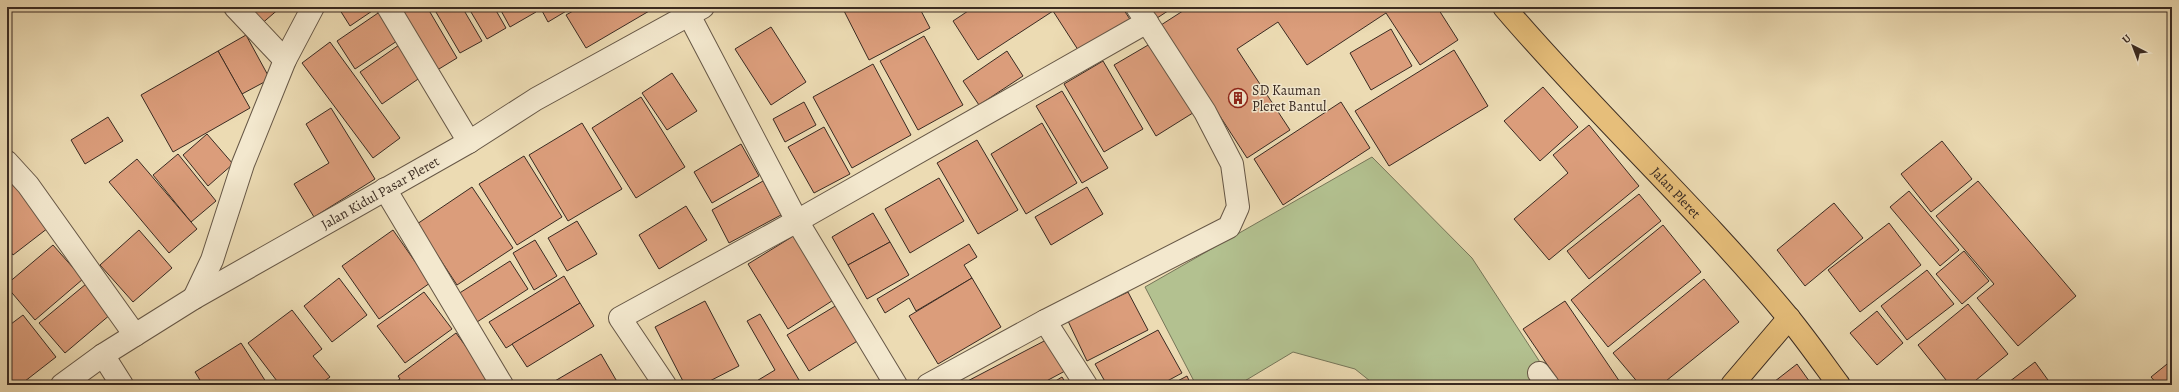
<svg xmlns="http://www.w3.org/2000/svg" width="2179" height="392" viewBox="0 0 2179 392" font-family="Alegreya,serif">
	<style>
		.green { fill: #b3c190; stroke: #767659 }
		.building { fill: #db9d7b; stroke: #3a2b22 }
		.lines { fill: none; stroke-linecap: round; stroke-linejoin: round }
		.minor-casing { stroke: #665746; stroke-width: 24 }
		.major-casing { stroke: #3a2b22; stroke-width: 24 }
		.minor { stroke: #f3e8ce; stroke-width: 22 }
		.major { stroke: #e6be7a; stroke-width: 22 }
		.labels { text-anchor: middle; stroke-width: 3; stroke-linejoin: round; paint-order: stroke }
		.poi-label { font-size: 14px; fill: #3a2b22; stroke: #f3e8ce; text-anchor: start }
		.street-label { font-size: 14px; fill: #3a2b22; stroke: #f3e8ce }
	</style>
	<rect width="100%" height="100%" fill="#ecdbb3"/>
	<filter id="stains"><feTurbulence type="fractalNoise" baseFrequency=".005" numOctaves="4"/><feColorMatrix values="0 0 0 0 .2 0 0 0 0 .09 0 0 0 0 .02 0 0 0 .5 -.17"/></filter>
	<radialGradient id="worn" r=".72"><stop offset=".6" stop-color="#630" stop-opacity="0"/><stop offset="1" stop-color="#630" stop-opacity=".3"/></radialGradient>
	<!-- green -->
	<polygon class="green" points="1372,157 1472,258 1551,379 1542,385 1375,385 1355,369 1293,352 1238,385 1196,385 1145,287"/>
	<!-- building -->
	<g class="building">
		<polygon points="243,7 281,7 259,26"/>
		<polygon points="338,7 378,7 350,26"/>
		<polygon points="396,7 427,7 457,58 434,72"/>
		<polygon points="433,7 462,7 482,41 460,53"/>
		<polygon points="468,7 494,7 506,28 487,39"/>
		<polygon points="499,7 534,7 536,12 510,27"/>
		<polygon points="540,7 573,7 548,22"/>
		<polygon points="580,7 656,7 586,48 566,15"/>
		<polygon points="842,7 919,7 930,28 869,60"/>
		<polygon points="974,7 1122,7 1133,24 1082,56 1053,11 978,60 953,21"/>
		<polygon points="1146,7 1174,7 1154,20"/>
		<polygon points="1189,7 1437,7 1458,40 1420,65 1386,13 1307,65 1278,22 1237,49 1290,130 1247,158 1161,25"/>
		<polygon points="381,11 400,39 355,69 337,41"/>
		<polygon points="771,27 806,82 771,105 735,49"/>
		<polygon points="1391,29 1412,66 1371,90 1350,53"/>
		<polygon points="246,35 270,79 242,94 218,51"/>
		<polygon points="924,36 963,105 918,130 880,61"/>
		<polygon points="1155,41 1196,111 1156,136 1114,65"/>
		<polygon points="330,42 400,138 373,158 302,63"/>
		<polygon points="402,43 424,75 382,104 360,72"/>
		<polygon points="1454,50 1488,106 1389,166 1355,111"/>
		<polygon points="218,51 250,108 173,152 141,95"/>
		<polygon points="1007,51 1023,76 979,105 963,81"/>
		<polygon points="1103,61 1143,129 1104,152 1064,84"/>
		<polygon points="873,64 911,135 852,168 813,97"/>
		<polygon points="672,73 697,111 667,130 642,93"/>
		<polygon points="1543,87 1578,127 1540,161 1504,121"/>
		<polygon points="1062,91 1108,168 1082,183 1036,106"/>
		<polygon points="641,97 685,167 636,198 592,128"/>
		<polygon points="804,102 816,125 785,142 773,119"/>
		<polygon points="1341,102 1370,148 1283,205 1254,159"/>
		<polygon points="331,108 375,179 314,217 294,184 329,163 306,124"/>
		<polygon points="108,117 123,141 85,164 71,140"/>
		<polygon points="582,123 622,189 568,221 529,155"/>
		<polygon points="1042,123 1077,183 1026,214 991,154"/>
		<polygon points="1589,125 1639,186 1549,260 1514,219 1568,173 1553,155"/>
		<polygon points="824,127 850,174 814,193 788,147"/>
		<polygon points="207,134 233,164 208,186 183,155"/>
		<polygon points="977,140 1018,210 978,234 937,163"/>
		<polygon points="1942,141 1972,179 1931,212 1901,174"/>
		<polygon points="741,144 759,176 712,203 694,172"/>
		<polygon points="178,154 216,201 191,222 153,175"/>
		<polygon points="524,156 562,217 517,245 479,184"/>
		<polygon points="137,159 197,229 169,253 109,182"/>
		<polygon points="7,174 48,228 13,255 7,247"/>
		<polygon points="939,178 964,221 910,253 885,209"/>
		<polygon points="763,181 781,215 729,243 712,210"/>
		<polygon points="1978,181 2076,296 2018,346 1977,298 1994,284 1936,216"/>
		<polygon points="472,187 513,248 457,285 417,224"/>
		<polygon points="1087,187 1103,214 1051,245 1035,217"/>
		<polygon points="1909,191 1959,250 1940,266 1890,207"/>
		<polygon points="1639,194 1661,221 1589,279 1567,251"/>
		<polygon points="1834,203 1863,238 1805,286 1777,250"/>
		<polygon points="686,206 707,240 659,269 639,235"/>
		<polygon points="873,213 890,242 848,265 832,237"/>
		<polygon points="577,221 597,254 567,271 548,238"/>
		<polygon points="1889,223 1921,265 1860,312 1828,270"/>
		<polygon points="1663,225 1701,272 1608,347 1571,300"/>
		<polygon points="139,230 172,268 133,302 100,265"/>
		<polygon points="393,230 430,283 379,319 342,266"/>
		<polygon points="795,235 835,299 788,329 748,264"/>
		<polygon points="535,240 557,276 534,290 513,253"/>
		<polygon points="890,242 909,275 867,299 848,265"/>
		<polygon points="969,244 977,257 964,265 972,278 916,311 909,298 885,313 877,299"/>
		<polygon points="53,245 83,279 35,320 7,287 7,284"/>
		<polygon points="1964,251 1989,281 1962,304 1936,274"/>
		<polygon points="510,261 528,289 477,322 458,294"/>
		<polygon points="1927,270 1954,304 1907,340 1881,306"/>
		<polygon points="564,276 580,303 506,348 489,322"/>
		<polygon points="339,278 367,315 332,342 304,306"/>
		<polygon points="972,278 1001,327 938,364 909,316"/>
		<polygon points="1704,279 1739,322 1661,385 1640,385 1613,353"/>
		<polygon points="86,284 111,314 65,353 39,323"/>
		<polygon points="424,292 452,329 405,363 377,326"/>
		<polygon points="1128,292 1148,330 1087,361 1068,321"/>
		<polygon points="705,301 739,366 702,385 685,385 655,327"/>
		<polygon points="1565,301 1622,385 1561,385 1523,329"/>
		<polygon points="580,303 594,326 527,367 512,344"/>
		<polygon points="1968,304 2008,354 1970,385 1950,385 1918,345"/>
		<polygon points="837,305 859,340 809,371 787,335"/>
		<polygon points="292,310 322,349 313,356 330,377 319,385 280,385 248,343"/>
		<polygon points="1877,311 1903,343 1877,365 1850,333"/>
		<polygon points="760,314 802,385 750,385 775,370 747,321"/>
		<polygon points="23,315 56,357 20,385 7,385 7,327"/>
		<polygon points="1158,330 1182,373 1160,385 1107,385 1095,364"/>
		<polygon points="456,333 489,378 479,385 391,385 400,379 398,376"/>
		<polygon points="1048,339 1065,371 1039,385 960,385"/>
		<polygon points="241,343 268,385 203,385 195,372"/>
		<polygon points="601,354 619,385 548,385"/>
		<polygon points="2172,360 2172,385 2158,385 2151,377"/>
		<polygon points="2035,362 2048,380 2041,385 2005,385"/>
		<polygon points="1797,364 1812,385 1770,385"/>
		<polygon points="1187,376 1191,385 1170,385"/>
		<polygon points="1062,377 1067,385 1049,385"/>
	</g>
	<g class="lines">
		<defs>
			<g id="minor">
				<polyline points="235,7 285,60"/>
				<polyline points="388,7 469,142"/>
				<polyline points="689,15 797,221 896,385"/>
				<polyline points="7,162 28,185 135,335"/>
				<polyline points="385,189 502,385"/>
				<polyline points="194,298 212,260 243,164 285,60 313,7"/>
				<polyline points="1045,321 1086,385"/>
				<polyline points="103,355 122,385"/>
				<polyline points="1539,373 1548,385"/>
				<path id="s1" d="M62 385 103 355 194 298 469 142 536 99 703 7"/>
				<polyline points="665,385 620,318 797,221 1147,22"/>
				<polyline points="928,385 1045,321 1229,227 1238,207 1232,164 1205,112 1137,7"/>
			</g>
			<g id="major">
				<path id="s2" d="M1504 7C1595 114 1699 209 1788 317 1806 339 1822 362 1839 385"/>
				<polyline points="1732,385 1789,318"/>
			</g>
		</defs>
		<!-- minor casing -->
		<use href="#minor" class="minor-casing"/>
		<!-- major casing -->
		<use href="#major" class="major-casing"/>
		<!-- minor -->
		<use href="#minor" class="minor"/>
		<!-- major -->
		<use href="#major" class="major"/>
	</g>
	<!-- icons -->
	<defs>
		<symbol id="building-ring" viewBox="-11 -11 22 22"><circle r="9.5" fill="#f3e8ce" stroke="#8f2418" stroke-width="1.5"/><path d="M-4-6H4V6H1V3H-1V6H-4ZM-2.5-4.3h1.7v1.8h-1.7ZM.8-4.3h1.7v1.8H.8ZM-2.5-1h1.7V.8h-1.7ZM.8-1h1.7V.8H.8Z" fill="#8f2418"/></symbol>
	</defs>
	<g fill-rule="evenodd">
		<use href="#building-ring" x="1227" y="87" width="22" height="22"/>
	</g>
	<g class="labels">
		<!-- poi labels -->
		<g class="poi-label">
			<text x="1252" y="95">SD Kauman<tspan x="1252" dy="16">Pleret Bantul</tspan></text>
		</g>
		<!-- street labels -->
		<g class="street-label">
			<text dy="5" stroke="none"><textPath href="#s1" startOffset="372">Jalan Kidul Pasar Pleret</textPath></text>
			<text dy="5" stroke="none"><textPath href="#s2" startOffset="253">Jalan Pleret</textPath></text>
		</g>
	</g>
	<!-- margin -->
	<rect width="2179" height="392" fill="none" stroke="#ecdbb3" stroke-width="24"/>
	<rect x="8" y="8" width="2163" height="376" fill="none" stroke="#3a2b22" stroke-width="2"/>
	<rect x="12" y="12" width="2155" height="368" fill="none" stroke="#3a2b22"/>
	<!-- north arrow -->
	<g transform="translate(2133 46) rotate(318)" stroke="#f3e8ce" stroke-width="3" paint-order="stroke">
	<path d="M0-3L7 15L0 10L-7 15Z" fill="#3a2b22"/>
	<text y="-6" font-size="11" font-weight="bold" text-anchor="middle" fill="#3a2b22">U</text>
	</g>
	<rect width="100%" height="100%" filter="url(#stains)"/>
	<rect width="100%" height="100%" fill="url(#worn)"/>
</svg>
